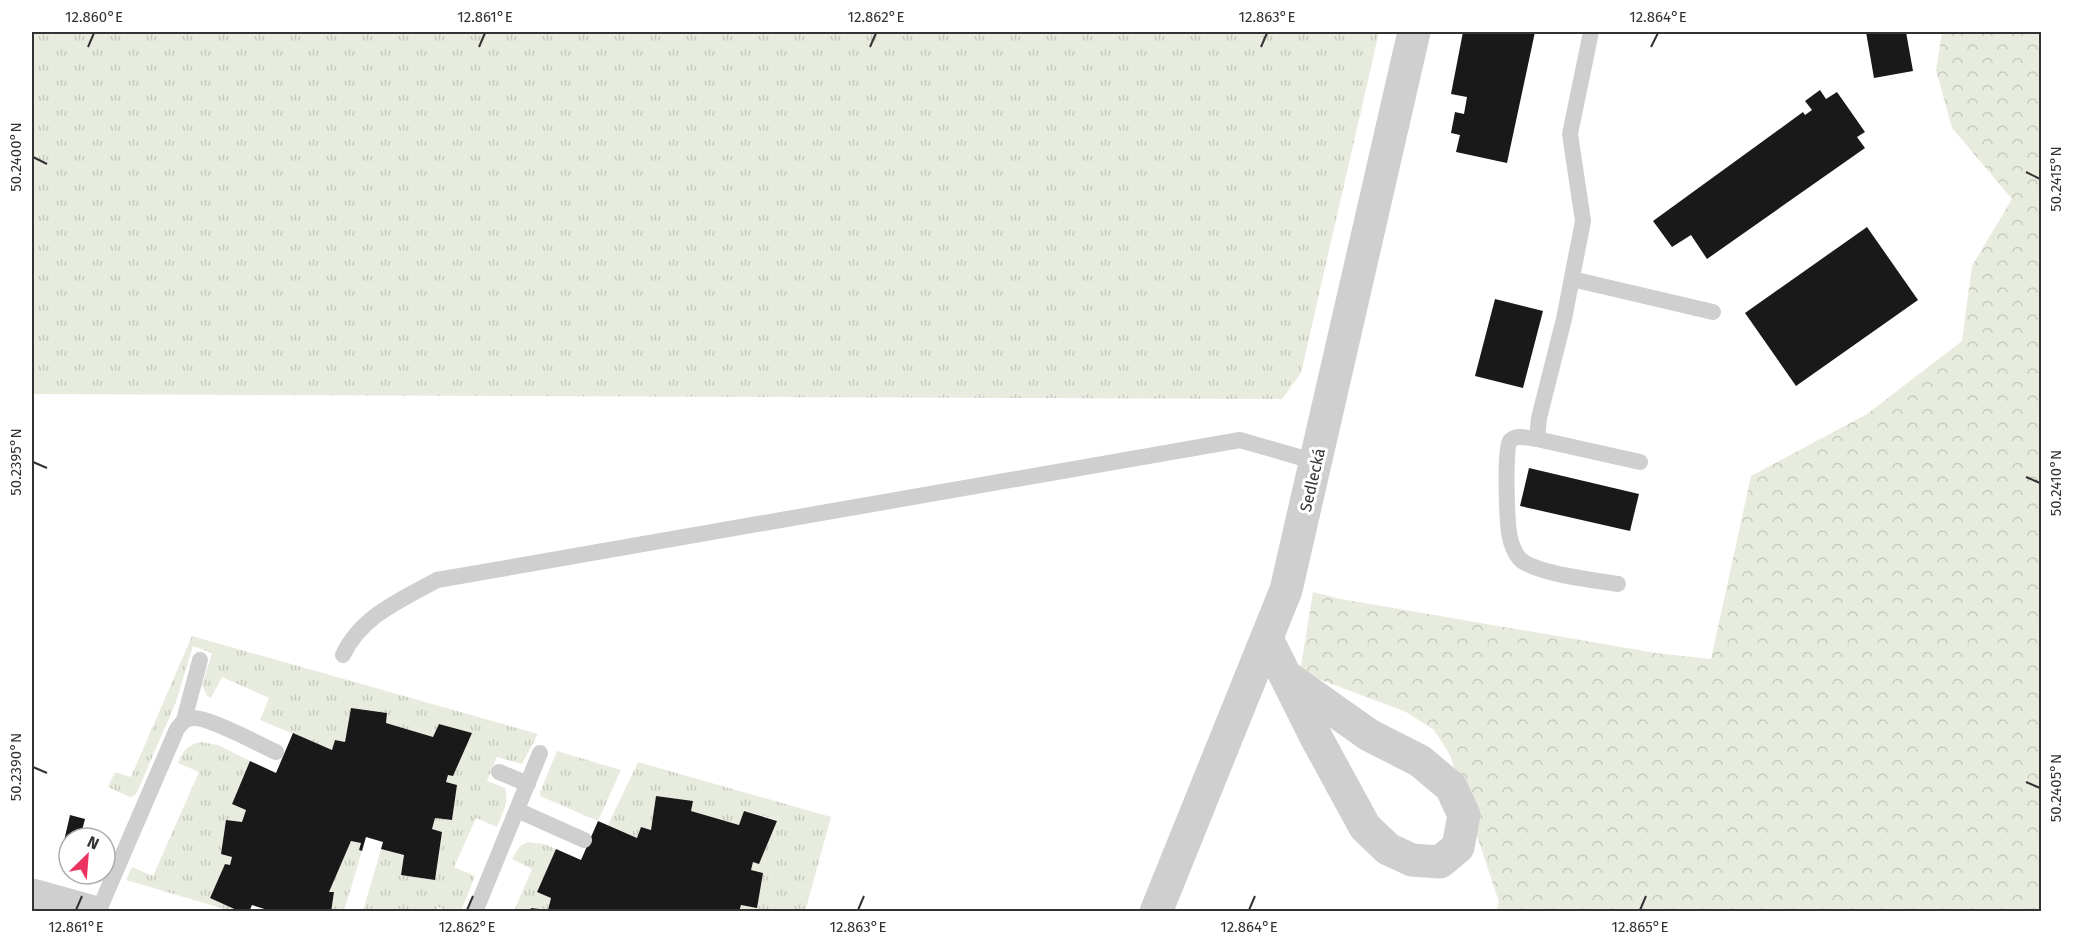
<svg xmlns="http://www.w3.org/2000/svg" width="2073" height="943" viewBox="0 0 2073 943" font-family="'Fira Sans',sans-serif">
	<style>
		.grass { fill: url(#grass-tufts) }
		.forest { fill: url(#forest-crowns) }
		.building { fill: #191919 }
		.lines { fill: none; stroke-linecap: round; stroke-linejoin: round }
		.lane { stroke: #cfcfcf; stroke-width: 16 }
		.street { stroke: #cfcfcf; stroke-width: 33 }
		.ticks { fill: none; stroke: #323232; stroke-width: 2 }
		.labels { text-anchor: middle; stroke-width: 6; stroke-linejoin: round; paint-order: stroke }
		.street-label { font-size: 16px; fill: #323232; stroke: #fff }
		.neatline { fill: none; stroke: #323232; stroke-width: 2 }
		.ticks-label { font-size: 15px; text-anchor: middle; fill: #323232 }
	</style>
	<defs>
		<pattern id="grass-tufts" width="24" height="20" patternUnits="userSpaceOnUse" patternTransform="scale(1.5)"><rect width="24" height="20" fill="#e8ecde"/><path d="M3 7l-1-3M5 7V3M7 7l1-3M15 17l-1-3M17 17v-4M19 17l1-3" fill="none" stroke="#c7cbbf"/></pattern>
		<pattern id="forest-crowns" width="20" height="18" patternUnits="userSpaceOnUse" patternTransform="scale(1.5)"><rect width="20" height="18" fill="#e8ecde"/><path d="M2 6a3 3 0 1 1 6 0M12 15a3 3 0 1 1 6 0" fill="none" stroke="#c7cbbf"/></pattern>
	</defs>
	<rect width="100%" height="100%" fill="#fff"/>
	<!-- grass -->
	<g class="grass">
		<polygon points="32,32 1379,32 1301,373 1282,399 32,394"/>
		<path d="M192 636 538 734 522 764 497 757 487 781 505 788C510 802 502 814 497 827L476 818 454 867 475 876 461 911H449L438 907 435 911H363L381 849 404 855 401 875 435 880 442 832 432 829 435 818 452 820 457 786 446 782 448 775 453 776 472 733 439 724 433 737 386 723 387 713 351 708 345 742 335 740 332 750 260 720 269 698 222 677 211 698 207 696 202 685 212 653 193 646 176 702 138 790 134 796 130 797 108 787 115 772 131 777Z"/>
		<path d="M200 742 218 745 250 761 232 804 246 810 242 822 226 821 221 853 232 857 230 865 225 864 210 898 241 911H231L126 880 132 867 153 876 199 772 178 763C183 750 187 746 200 742Z"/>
		<polygon points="557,751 621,770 598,821 540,796 540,792"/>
		<polygon points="638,762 831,817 805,912 739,911 741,905 757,907 763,873 751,870 753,862 759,863 777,820 745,811 739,825 691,811 693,801 656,796 651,829 641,827 637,838 608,825"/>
		<polygon points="351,841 361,843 359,850 362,851 344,911 331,911 334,892 329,892"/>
		<polygon points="528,842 544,844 556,849 537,891 551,898 548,910 531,908 530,911 514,911 532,869 512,859 520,846"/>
	</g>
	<!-- forest -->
	<polygon class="forest" points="1942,32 2041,32 2041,911 1496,911 1499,902 1450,755 1434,730 1406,712 1300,672 1313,592 1341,599 1656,653 1711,659 1751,476 1867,414 1962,341 1972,266 2012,199 1952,128 1936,70"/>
	<!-- building -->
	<g class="building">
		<polygon points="1463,32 1535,32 1507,163 1456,152 1460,135 1451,133 1455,112 1464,114 1467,97 1451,94"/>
		<polygon points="1866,32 1906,32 1913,71 1874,78"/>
		<polygon points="1820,90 1826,99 1837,92 1865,132 1857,137 1865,148 1707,259 1691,235 1672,247 1653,221 1803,112 1805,115 1812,110 1805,101"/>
		<polygon points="1867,227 1918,300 1796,386 1745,313"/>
		<polygon points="1495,299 1543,311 1523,388 1475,376"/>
		<polygon points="1529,468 1639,494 1630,531 1520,506"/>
		<polygon points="351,708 387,713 386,723 433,737 439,724 472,733 453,776 448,775 446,782 457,785 452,820 435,818 432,829 442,832 435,880 401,875 404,855 381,849 383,842 366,837 362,851 359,850 361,843 351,841 329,892 334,892 331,912 274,912 252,905 249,912 241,912 210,898 225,864 230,865 232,857 221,854 226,820 242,822 246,810 232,804 250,761 276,773 293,733 332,750 335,740 345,742"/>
		<polygon points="656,796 693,801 691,811 739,825 744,811 777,821 759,864 753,862 751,870 763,873 757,908 741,905 739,912 530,912 531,908 548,910 551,898 537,892 556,849 581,860 598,821 637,838 641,827 651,830"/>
		<polygon points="70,815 85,819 80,838 69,838 69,842 64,841"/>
	</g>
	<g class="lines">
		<!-- lane -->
		<g class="lane">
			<polyline points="1591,32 1570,134 1583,221 1564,319 1539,418 1537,439 1640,462"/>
			<polyline points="1572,279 1713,312"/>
			<path d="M1537 439C1528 438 1516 434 1510 441 1504 449 1507 526 1510 538 1511 544 1516 555 1520 559 1535 574 1595 580 1618 584"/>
			<path d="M343 655C361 616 401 600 437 580L1240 440 1316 462"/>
			<polyline points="184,720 200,660"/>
			<polyline points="499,772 528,784"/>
			<polyline points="517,810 584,840"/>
			<path d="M98 912 177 729C182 723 185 719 192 718 206 716 261 745 276 752"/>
			<polyline points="475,912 540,753"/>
		</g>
		<!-- street -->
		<g class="street">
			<polyline points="1267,639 1317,739 1365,827 1388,849 1412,860 1440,862 1458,847 1464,815 1451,787 1420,761 1369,735 1287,677"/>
			<polyline points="32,895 93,912"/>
			<polyline points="1156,912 1286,590 1414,32"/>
		</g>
	</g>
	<!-- ticks -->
	<path class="ticks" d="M88 47 94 33M479 47 485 33M870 47 876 33M1261 47 1267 33M1651 47 1658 33M33 157 47 164M2026 172 2040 179M33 462 47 468M2026 477 2040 483M33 767 47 773M2026 782 2040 788M76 910 82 896M467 910 473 896M858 910 864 896M1249 910 1255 896M1640 910 1646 896"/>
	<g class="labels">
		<!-- street labels -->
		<g class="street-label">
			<text transform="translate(1312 480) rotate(-77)" y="6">Sedlecká</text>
		</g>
	</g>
	<!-- border -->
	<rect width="2073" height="943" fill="none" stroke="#ffffff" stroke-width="66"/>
	<!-- north arrow -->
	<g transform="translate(87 856) rotate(25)"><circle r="28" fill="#ffffff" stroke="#adadad" stroke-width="1.5"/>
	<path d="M0-4.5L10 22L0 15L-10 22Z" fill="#ec325f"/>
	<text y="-9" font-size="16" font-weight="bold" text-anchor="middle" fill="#323232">N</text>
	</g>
	<rect x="33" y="33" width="2007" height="877" class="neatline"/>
	<g class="ticks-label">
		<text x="94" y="22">12.860°E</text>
		<text x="485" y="22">12.861°E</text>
		<text x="876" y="22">12.862°E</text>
		<text x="1267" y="22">12.863°E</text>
		<text x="1658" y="22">12.864°E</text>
		<text transform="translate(16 157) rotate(-90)" y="5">50.2400°N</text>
		<text transform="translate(2056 179) rotate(-90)" y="5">50.2415°N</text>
		<text transform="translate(16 462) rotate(-90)" y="5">50.2395°N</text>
		<text transform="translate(2056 483) rotate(-90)" y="5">50.2410°N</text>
		<text transform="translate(16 767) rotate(-90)" y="5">50.2390°N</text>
		<text transform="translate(2056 788) rotate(-90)" y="5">50.2405°N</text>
		<text x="76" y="932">12.861°E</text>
		<text x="467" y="932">12.862°E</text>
		<text x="858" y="932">12.863°E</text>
		<text x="1249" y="932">12.864°E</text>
		<text x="1640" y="932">12.865°E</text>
	</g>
</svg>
